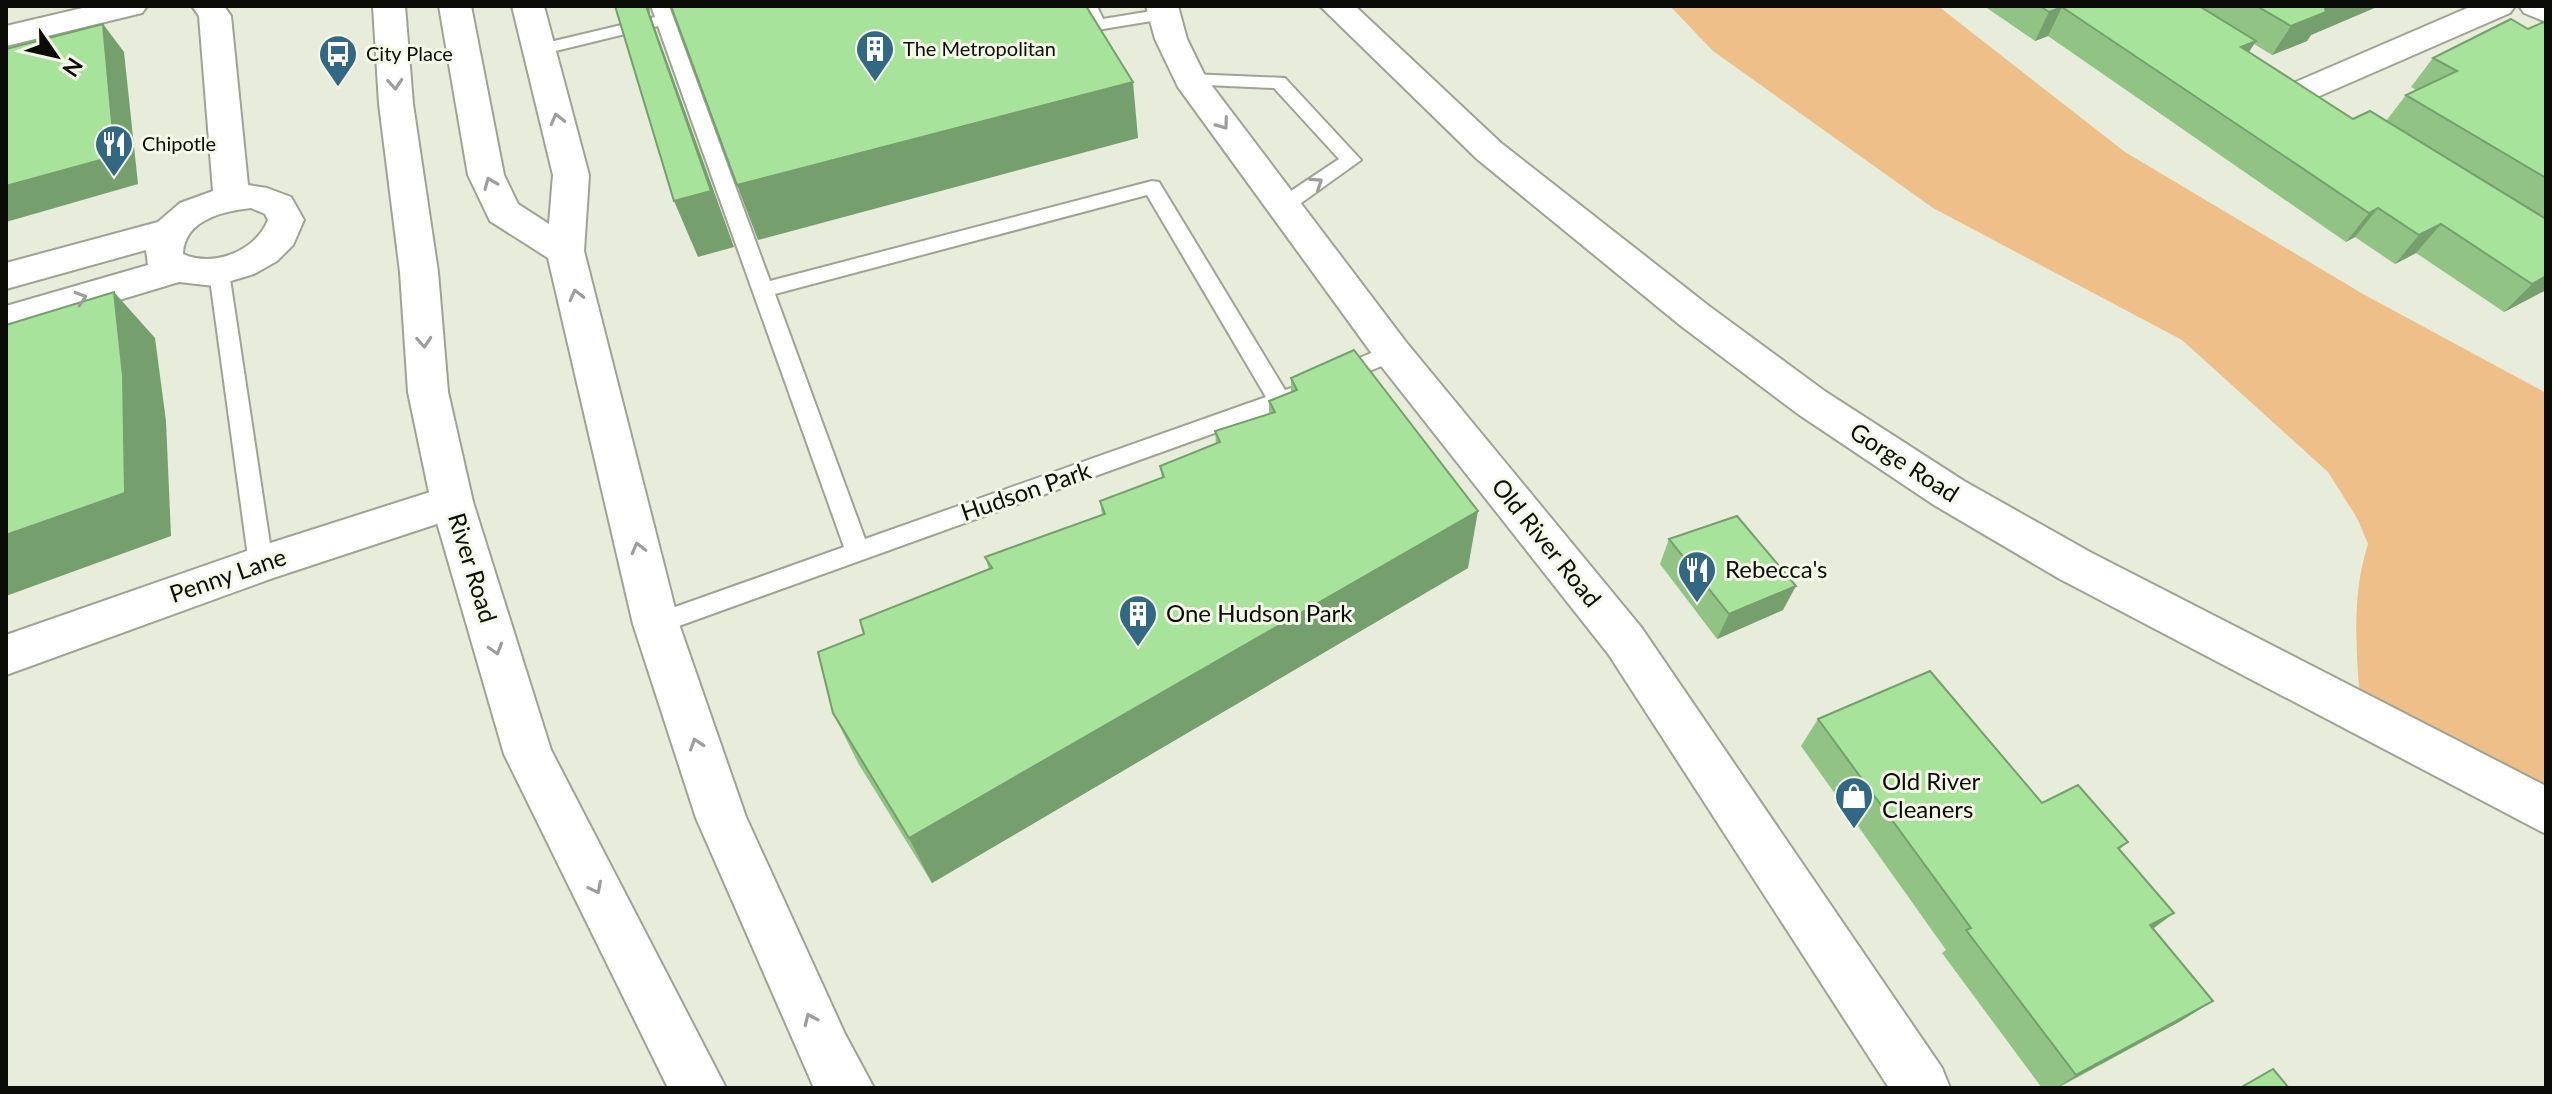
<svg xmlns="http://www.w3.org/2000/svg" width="2552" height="1094" viewBox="0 0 2552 1094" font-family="Lato,sans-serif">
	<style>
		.green { fill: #eebf89 }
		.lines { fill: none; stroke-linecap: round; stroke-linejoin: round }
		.service-casing { stroke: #9fa392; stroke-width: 4 }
		.minor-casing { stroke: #9fa392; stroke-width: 4 }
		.secondary-casing { stroke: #9fa392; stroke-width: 4 }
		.primary-casing { stroke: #9fa392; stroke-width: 4 }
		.service { fill: #fff; fill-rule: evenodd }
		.minor { fill: #fff; fill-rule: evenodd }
		.secondary { fill: #fff; fill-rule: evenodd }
		.primary { fill: #fff; fill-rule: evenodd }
		.wall { fill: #90c384 }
		.shaded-wall { fill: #759f6c }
		.building { fill: #a7e39a; stroke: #759f6c; stroke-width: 2 }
		.oneway { stroke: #9d9e9c }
		.labels { text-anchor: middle; stroke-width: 6; stroke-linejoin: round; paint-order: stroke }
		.far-poi-label { font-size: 20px; fill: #0b0c07; stroke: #f5f9e7; text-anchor: start }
		.street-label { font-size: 24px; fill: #0b0c07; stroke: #f5f9e7 }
		.poi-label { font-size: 24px; fill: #0b0c07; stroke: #f5f9e7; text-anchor: start }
	</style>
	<rect width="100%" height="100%" fill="#e8ecda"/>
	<!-- green -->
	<path class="green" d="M1670 6H1938L2125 152 2363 294 2546 393V811L2361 715C2357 657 2350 600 2368 544L2357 518 2328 472 2182 340 1933 208 1713 51Z"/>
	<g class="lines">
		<defs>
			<g id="service">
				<path d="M651 6H669L770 281 1152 181 1159 182 1285 390 1298 386 1306 388 1309 394 1306 400 665 631 656 634 647 631 644 624 647 617 844 547 658 26 539 55 530 50 533 46 655 17ZM1147 195 1266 397 865 539 775 294Z"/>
				<polygon points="1079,6 1097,6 1103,19 1164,9 1173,14 1164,19 1097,30 1091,29"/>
				<polygon points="1190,74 1285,78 1361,160 1290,211 1276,211 1273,206 1276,201 1339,159 1274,88 1184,84 1181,80 1184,76"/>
				<polygon points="219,265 226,267 229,272 273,564 270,571 261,574 252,571 249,564 209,272 212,267"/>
				<polygon points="1392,344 1400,346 1403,352 1400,358 1335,386 1327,384 1324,378 1327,372"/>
			</g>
			<g id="minor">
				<polygon points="91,6 147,6 142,13 6,46 6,26"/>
				<path d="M192 6H224L231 16 248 185 267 188 291 197 304 220 293 245 277 261 254 274 214 286 179 282 6 334V306L148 265 146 250 6 289V263L158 222 180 203 213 191 199 16ZM251 208 265 214 268 220C256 251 213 268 183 254 184 220 223 211 251 208Z"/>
				<polygon points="1146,6 1178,6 1187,39 1206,78 1406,342 1641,627 1942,1068 1950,1088 1889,1088 1609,655 1378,362 1178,87 1155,39"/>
				<polygon points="2472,6 2515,6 2510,13 2315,98 2303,101 2291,98 2286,91 2291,84"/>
				<polygon points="2519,6 2546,6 2546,22 2524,13"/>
				<polygon points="452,485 467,490 473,502 467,514 273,578 6,675 6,635 261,546"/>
			</g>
			<polygon id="secondary" points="1320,6 1355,6 1501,143 1709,306 1826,392 1964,481 2090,552 2546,786 2546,834 2058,578 1934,505 1798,414 1681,326 1477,159"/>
			<g id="primary">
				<polygon points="373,6 405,6 413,104 438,272 448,392 473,502 551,750 726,1088 668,1088 504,754 431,502 408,392 400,272 379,104"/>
				<polygon points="439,6 471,6 504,175 518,204 549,224 553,175 512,6 544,6 589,175 584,251 679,624 746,817 845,1034 874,1088 814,1088 696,818 633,624 548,258 490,221 468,175"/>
			</g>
		</defs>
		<!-- service casing -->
		<use href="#service" class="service-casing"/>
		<!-- minor casing -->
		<use href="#minor" class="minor-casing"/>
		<!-- secondary casing -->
		<use href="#secondary" class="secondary-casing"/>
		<!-- primary casing -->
		<use href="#primary" class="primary-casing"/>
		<!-- service -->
		<use href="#service" class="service"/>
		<!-- minor -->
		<use href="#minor" class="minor"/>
		<!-- secondary -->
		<use href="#secondary" class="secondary"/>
		<!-- primary -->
		<use href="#primary" class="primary"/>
	</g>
	<!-- wall -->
	<g class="wall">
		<polygon points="1984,6 2379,6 2311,35 2307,41 2272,55 2254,44 2249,52 2353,119 2386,121 2406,95 2416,90 2411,87 2433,58 2528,29 2546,21 2546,290 2504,312 2416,253 2395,264 2355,237 2346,242 2048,36 2035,41"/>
		<polygon points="1291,378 1468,568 932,883 858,763 833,713 864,634 989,569 985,557 1102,515 1100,501 1162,478 1160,466 1216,444 1215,431 1269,414 1269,401 1291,392"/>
		<polygon points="1669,539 1783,610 1717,639 1660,564"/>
		<polygon points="1818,719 2042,803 2128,842 2119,850 2174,913 2153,929 2213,1001 2179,1022 2058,1088 2042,1088 1942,953 1946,950 1801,746"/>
	</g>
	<!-- shaded-wall -->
	<g class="shaded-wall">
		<polygon points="620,6 649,6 650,14 734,247 698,257 674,201"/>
		<polygon points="2330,6 2379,6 2311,35 2307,41 2272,55 2291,26"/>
		<polygon points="2062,7 2048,36 2035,41 2049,12"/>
		<polygon points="103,24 124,52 138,184 6,222 6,186"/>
		<polygon points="2256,41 2237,70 2241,47"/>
		<polygon points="1133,82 1138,138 758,240 737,185"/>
		<polygon points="2378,208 2355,237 2346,242 2369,213"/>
		<polygon points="2441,224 2416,253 2395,264 2419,235"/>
		<polygon points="2546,276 2546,290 2504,312 2532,284"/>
		<polygon points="114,292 155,338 166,421 171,536 6,596 6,535"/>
		<polygon points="1478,511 1468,568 932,883 909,838"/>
		<polygon points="1796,586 1783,610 1717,639 1729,614"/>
		<polygon points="2174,913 2142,936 2150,925"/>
		<polygon points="2213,1001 2179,1022 2056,1088 2076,1075"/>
	</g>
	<!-- building -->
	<g class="building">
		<polygon points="615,6 646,6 711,191 674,201"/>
		<polygon points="671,6 1086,6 1133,82 737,185"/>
		<polygon points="2040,6 2199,6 2256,41 2241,47 2353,119 2370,111 2546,219 2546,276 2532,284 2441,224 2419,235 2378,208 2369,213 2062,7 2049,12"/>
		<polygon points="2257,6 2330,6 2325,8 2326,12 2291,26"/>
		<polygon points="2511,19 2528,29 2546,21 2546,178 2406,95 2457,71 2433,58"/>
		<polygon points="103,24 115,156 6,186 6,49"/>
		<polygon points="114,292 123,376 125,493 6,535 6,325"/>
		<polygon points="1354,350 1478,511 909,838 833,713 818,652 864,634 860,620 992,568 985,557 1105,514 1100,501 1164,477 1160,466 1220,442 1215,431 1275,412 1269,401 1297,390 1291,378"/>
		<polygon points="1737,516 1796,586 1729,614 1669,539"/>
		<polygon points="1930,671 2042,803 2078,785 2128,842 2118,848 2174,913 2150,925 2213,1001 2076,1075 1966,930 1971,928 1818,719"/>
		<polygon points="2273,1069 2289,1088 2240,1088"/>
	</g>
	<!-- one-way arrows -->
	<defs><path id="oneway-chevron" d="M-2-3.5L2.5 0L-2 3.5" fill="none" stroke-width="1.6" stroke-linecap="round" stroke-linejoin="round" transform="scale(2)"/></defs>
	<g class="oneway">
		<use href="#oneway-chevron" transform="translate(395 84) rotate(86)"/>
		<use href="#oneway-chevron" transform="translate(557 119) rotate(-104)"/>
		<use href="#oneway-chevron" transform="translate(1223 124) rotate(54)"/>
		<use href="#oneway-chevron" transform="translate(490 183) rotate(-112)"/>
		<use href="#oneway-chevron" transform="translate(1317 183) rotate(-34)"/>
		<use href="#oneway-chevron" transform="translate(576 295) rotate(-104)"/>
		<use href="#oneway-chevron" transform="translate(81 298) rotate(-17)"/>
		<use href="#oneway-chevron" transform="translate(424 342) rotate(86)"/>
		<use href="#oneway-chevron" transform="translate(638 548) rotate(-104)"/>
		<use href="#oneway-chevron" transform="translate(496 649) rotate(73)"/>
		<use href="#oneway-chevron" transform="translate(696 744) rotate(-108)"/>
		<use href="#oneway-chevron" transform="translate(596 888) rotate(63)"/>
		<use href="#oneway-chevron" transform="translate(810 1019) rotate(-114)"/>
	</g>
	<!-- icons -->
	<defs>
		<symbol id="building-pin" viewBox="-11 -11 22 30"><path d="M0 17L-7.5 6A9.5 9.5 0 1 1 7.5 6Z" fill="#326884" stroke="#f5f9e7"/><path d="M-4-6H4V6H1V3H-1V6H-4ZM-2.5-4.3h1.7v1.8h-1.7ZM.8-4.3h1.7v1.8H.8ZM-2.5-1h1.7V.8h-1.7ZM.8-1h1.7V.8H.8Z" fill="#fff"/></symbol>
		<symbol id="bus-pin" viewBox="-11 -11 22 30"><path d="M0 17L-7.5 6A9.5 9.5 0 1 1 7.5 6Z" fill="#326884" stroke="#f5f9e7"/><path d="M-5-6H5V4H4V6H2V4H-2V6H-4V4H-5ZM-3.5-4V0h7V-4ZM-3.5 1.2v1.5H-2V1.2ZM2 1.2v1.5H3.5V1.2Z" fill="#fff"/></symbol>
		<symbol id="restaurant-pin" viewBox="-11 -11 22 30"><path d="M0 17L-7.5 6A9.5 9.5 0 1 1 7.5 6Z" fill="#326884" stroke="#f5f9e7"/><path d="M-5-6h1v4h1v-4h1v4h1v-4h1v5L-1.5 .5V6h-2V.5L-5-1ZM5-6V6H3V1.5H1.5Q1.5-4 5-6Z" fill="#fff"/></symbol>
		<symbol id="shop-pin" viewBox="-11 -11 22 30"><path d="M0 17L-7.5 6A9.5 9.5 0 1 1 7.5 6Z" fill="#326884" stroke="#f5f9e7"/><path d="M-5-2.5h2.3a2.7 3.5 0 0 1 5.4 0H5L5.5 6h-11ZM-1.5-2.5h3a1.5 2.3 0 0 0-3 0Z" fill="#fff"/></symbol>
	</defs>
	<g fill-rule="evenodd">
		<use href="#building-pin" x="853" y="27" width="44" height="60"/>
		<use href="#bus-pin" x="316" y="32" width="44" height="60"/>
		<use href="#restaurant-pin" x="92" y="122" width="44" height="60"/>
		<use href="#restaurant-pin" x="1675" y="548" width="44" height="60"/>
		<use href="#building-pin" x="1116" y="592" width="44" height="60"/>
		<use href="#shop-pin" x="1832" y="774" width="44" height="60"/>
	</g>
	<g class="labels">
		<!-- far-poi labels -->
		<g class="far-poi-label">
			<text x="903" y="56">The Metropolitan</text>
			<text x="366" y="61">City Place</text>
			<text x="142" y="151">Chipotle</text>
		</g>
		<!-- street labels -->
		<g class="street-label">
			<text transform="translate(1904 463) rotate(33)" y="8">Gorge Road</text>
			<text transform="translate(1026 492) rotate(-19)" y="8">Hudson Park</text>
			<text transform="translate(1546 543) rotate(51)" y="8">Old River Road</text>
			<text transform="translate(472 568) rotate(73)" y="8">River Road</text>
			<text transform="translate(228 576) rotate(-19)" y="8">Penny Lane</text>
		</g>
		<!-- poi labels -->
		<g class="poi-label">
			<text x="1725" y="578">Rebecca's</text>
			<text x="1166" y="622">One Hudson Park</text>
			<text x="1882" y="790">Old River<tspan x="1882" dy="28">Cleaners</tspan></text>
		</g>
	</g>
	<!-- border -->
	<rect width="2552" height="1094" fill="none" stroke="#0b0c07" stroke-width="16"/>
	<!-- north arrow -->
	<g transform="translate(56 56) rotate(124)" stroke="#f5f9e7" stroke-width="6" paint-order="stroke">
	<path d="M0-6L14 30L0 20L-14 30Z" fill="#0b0c07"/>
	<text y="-12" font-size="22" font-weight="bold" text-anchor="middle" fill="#0b0c07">N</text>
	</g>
</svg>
